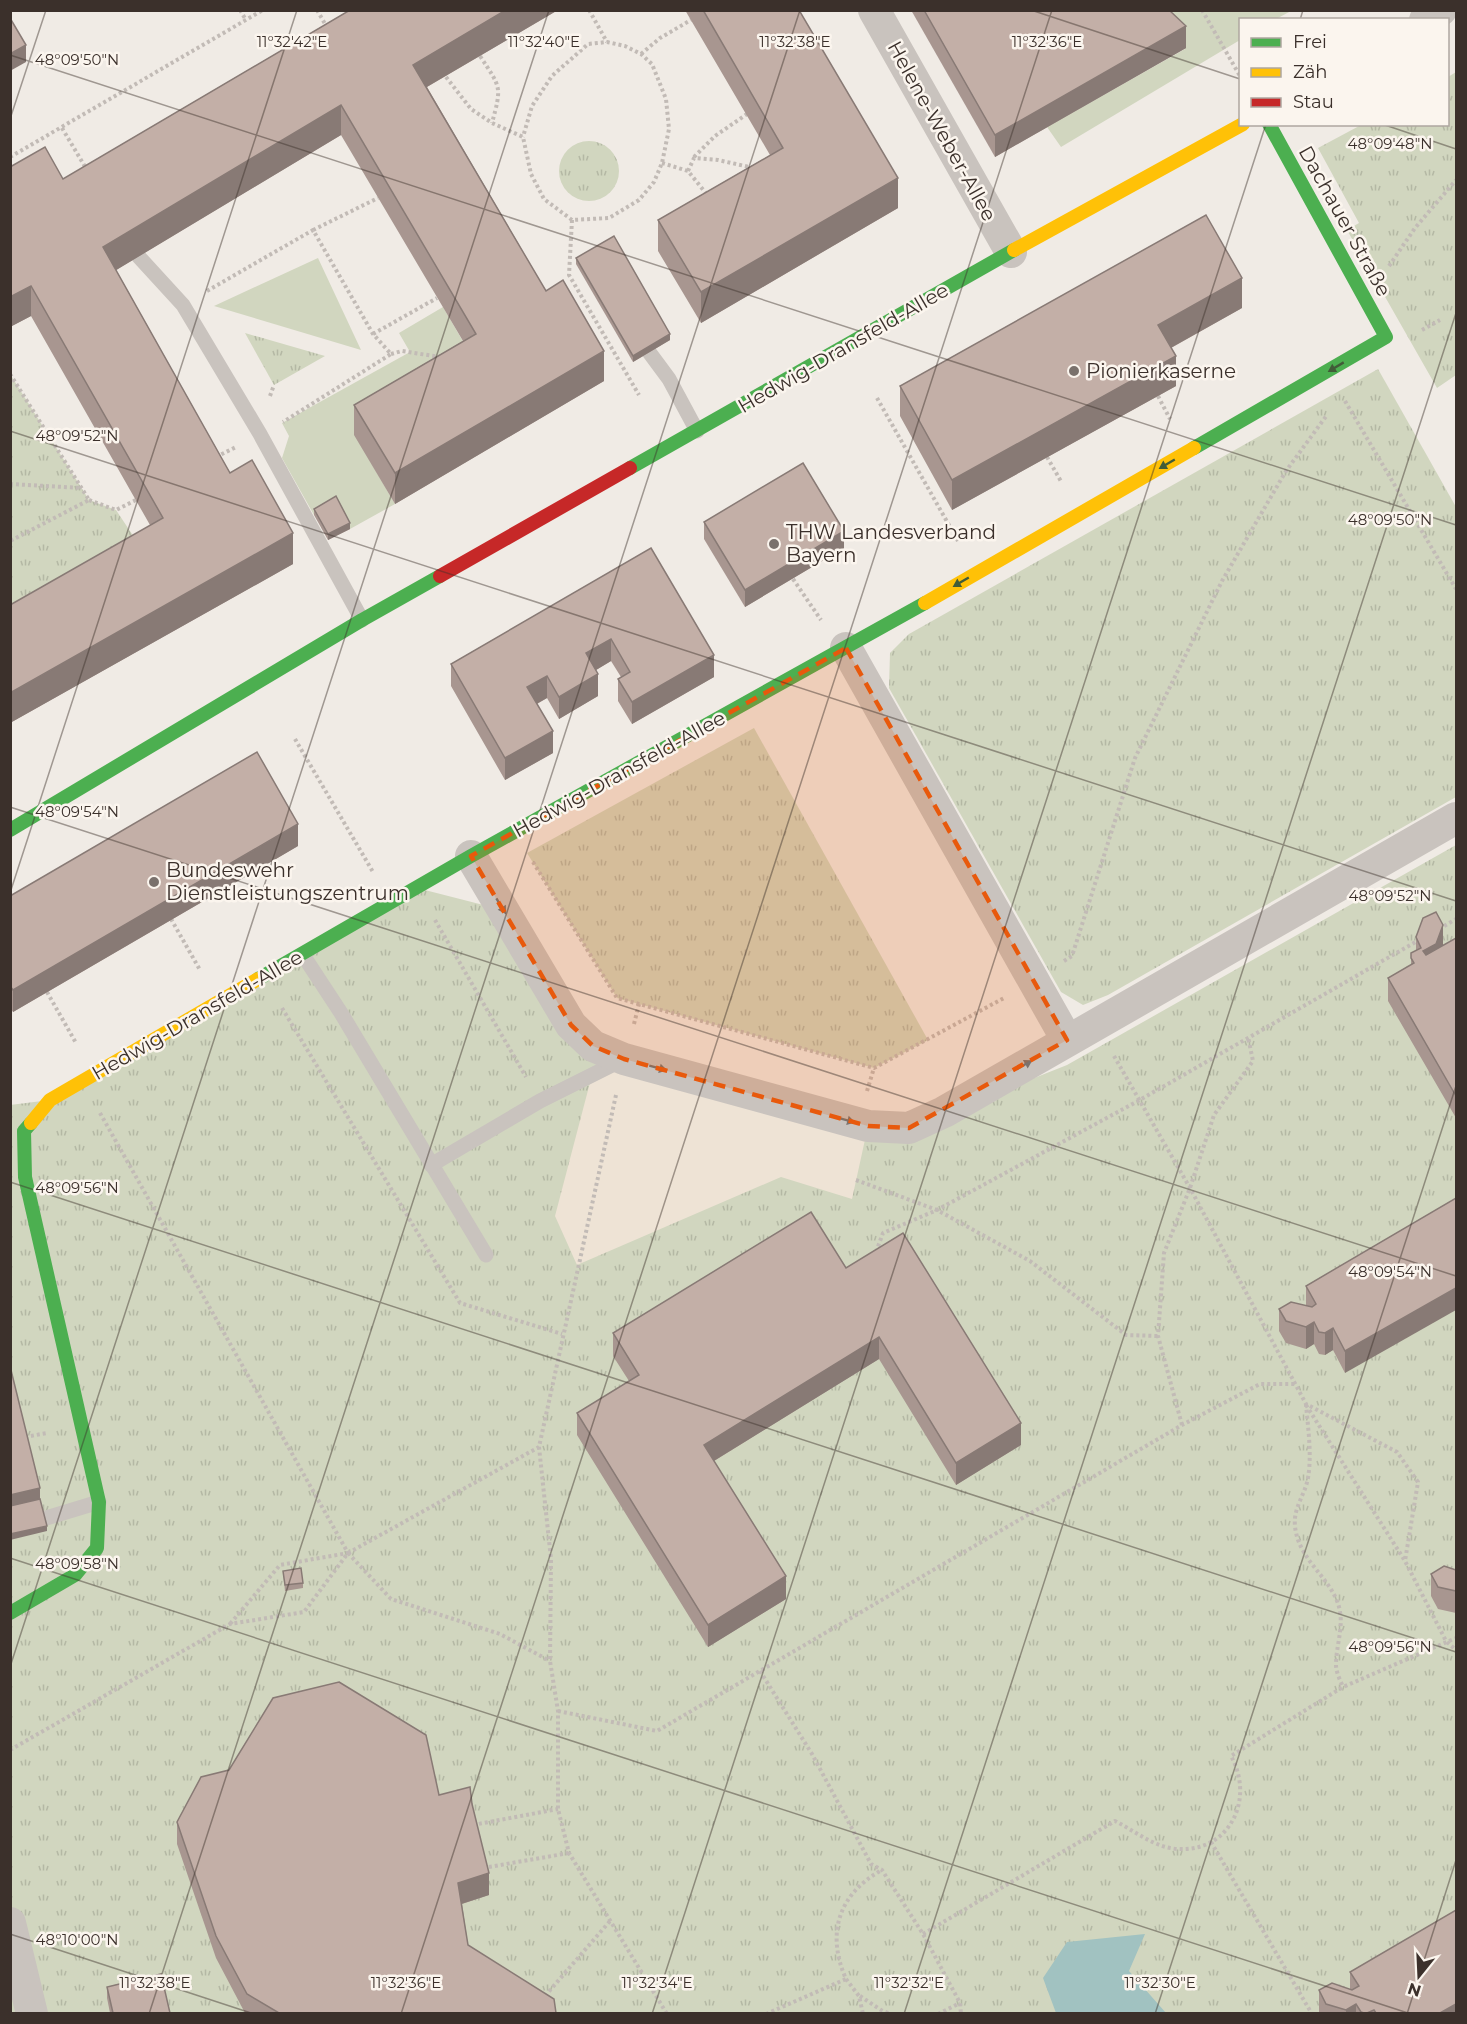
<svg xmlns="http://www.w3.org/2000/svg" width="1467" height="2024" viewBox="0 0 1467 2024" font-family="Montserrat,sans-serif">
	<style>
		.grass { fill: #d1d6bf }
		.park { fill: url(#park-tufts) }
		.plaza { fill: #eee3d5 }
		.water { fill: #a1c2c1 }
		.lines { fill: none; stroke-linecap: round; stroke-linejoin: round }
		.path { stroke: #c2bbb6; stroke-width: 4; stroke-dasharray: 3 3; stroke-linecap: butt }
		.lane { stroke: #c9c3be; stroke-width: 15 }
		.street { stroke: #c9c3be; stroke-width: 32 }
		.fast { stroke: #4caf50; stroke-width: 14 }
		.slow { stroke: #ffc107; stroke-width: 14 }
		.jam { stroke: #c62828; stroke-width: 14 }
		.wall { fill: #a89690 }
		.shaded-wall { fill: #887a75 }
		.building { fill: #c3afa7; stroke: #887a75; stroke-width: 1.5 }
		.oneway { fill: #415c38 }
		.oneway2 { fill: #7b726d }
		.marked { fill: #e8590c; fill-opacity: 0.2; stroke: #e8590c; stroke-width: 4.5; stroke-dasharray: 12 8; stroke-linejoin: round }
		.ticks { fill: none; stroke: #3b302b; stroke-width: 1.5; stroke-opacity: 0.45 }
		.poi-dot { fill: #7a716c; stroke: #fbf5ee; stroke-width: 2 }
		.labels { text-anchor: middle; stroke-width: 5; stroke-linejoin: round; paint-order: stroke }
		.street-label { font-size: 20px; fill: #3b302b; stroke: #fbf5ee }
		.poi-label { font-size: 20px; fill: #3b302b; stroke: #fbf5ee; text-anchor: start }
		.ticks-label { font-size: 15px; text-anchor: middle; fill: #3b302b; stroke: #fbf5ee; stroke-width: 5; stroke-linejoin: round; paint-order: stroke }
	</style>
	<defs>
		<pattern id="park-tufts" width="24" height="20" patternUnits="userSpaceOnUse" patternTransform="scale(1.5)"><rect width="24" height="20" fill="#d1d6bf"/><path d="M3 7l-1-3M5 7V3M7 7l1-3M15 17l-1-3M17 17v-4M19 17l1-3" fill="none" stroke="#b4b8a4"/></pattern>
	</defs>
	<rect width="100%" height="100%" fill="#f0ebe5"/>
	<!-- grass -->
	<g class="grass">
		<polygon points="1145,11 1291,11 1276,19 1240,20 1240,40 1061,147 1047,127 1185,49"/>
		<polygon points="318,258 361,350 214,306"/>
		<polygon points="443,307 476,364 355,435 395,504 350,529 336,502 314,515 282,458 289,436 282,423 410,352 399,333"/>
	</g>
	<!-- park -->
	<g class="park">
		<polygon points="1456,72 1456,375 1437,388 1347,230 1359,223 1318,148 1361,125 1448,124 1448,77"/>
		<circle cx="589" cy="171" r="30"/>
		<polygon points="245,333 325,356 274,385"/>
		<polygon points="1378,369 1456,507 1456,797 1108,995 1083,1005 1061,992 889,688 890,653 909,634"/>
		<polygon points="10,374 89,500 116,510 140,546 10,622"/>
		<polygon points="754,728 928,1040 874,1068 617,998 527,853"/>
		<polygon points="1456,845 1456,2013 11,2013 10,1105 50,1100 417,888 503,910 593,1046 909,1128 1067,1065"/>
	</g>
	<!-- plaza -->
	<polygon class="plaza" points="624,1059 868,1126 852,1199 781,1177 577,1265 555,1216 592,1075"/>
	<!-- water -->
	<polygon class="water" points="1145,1934 1129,1971 1166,2013 1056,2013 1043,1978 1067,1942"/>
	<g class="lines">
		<!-- path -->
		<g class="path">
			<polyline points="240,10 246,20"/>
			<polyline points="317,10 328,29"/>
			<polyline points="589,10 607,42"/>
			<polyline points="1202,10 1240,76"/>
			<polyline points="641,54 660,38 691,20"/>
			<path d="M480 56C501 88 502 86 492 123"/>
			<polyline points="446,77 471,109 492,123 523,137 531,174 544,199 572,220 609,218 639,200 654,182 662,163 669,129 666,99 652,64 641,54 625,46 607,42 588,44 552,76 532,106 523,137"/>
			<polyline points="62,128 87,170"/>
			<polyline points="10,157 263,10"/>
			<polyline points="694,157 715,136 747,114"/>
			<polyline points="662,163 688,171 709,197"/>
			<polyline points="688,171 694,158 718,160 754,168"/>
			<polyline points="572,220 569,275 639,395"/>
			<polyline points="313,230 378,198"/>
			<polyline points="1389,266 1415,228 1456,180"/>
			<polyline points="207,291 313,230 373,334 391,354 283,422"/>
			<polyline points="1422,330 1440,320"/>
			<polyline points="373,334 437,298"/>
			<polyline points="391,354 402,351 440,357"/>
			<polyline points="10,374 89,500 10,541"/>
			<polyline points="270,396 274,385"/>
			<polyline points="1158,396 1170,419"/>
			<polyline points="877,398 958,541"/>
			<polyline points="1345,401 1456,589"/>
			<polyline points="216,457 236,447"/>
			<polyline points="1047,457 1062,483"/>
			<polyline points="10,484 82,488"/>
			<polyline points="89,500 116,510 136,500"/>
			<polyline points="793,579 821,620"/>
			<polyline points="295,739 373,872"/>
			<polyline points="533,862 617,998 874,1068 1004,998"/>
			<polyline points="171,919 200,970"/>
			<polyline points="435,920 526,1077"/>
			<polyline points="1439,929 1456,919"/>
			<polyline points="1064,961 1072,956 1135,758 1222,581 1286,471 1327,415"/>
			<polyline points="47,992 76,1043"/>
			<polyline points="282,1008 460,1303 562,1334"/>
			<polyline points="634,1024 639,1004"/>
			<polyline points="1114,1056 1190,1188 1306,1404 1397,1452 1418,1482 1405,1561"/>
			<polyline points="867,1091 874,1068"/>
			<polyline points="616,1095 539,1447 551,1559 550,1661 558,1711 558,1809 569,1853 667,2014"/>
			<polyline points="100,1113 348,1553 280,1565 230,1624"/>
			<polyline points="856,1180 937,1210 1030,1261 1126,1335 1158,1336"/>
			<polyline points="876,1252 883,1233 937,1210 1138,1101 1419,940"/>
			<path d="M1306 1404C1308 1428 1312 1455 1308 1478 1305 1495 1293 1508 1295 1526 1298 1558 1326 1574 1337 1601 1346 1623 1336 1643 1336 1665 1336 1672 1340 1680 1343 1687"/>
			<polyline points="1306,1405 1405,1561 1446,1641 1456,1650"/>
			<polyline points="1182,1425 1158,1336 1164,1253 1190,1188 1214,1115 1253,1061 1248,1037"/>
			<polyline points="25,1437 47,1433"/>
			<polyline points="348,1553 391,1599 500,1634 550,1661"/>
			<polyline points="760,1671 812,1754 871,1864 882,1870 923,1934 960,2003 961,2014"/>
			<polyline points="558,1711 657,1731 1182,1425 1260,1384 1295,1384"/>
			<polyline points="10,1750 230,1624 304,1612 348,1553 539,1447"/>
			<polyline points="473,1825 558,1809"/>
			<polyline points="1211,1842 1312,2014"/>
			<polyline points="483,1868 569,1853"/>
			<path d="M923 1934 1115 1821C1135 1831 1155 1848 1178 1849 1230 1852 1255 1799 1231 1756L1343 1687 1456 1638"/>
			<polyline points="846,1979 859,1996 863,2014"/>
			<polyline points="545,1996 610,1921"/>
			<polyline points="860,1996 881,2010 890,2014"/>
			<path d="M766 2014 846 1979C826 1934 838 1894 882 1870"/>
			<polyline points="938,2014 960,2003"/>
		</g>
		<!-- lane -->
		<g class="lane">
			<polyline points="139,257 183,305 260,434 362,620"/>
			<polyline points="649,352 669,379 697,431"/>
			<polyline points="303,955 341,1013 486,1255"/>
			<polyline points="431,1165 540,1101 624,1059"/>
			<polyline points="43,1519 99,1502"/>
		</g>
		<!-- street -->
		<g class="street">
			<polyline points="874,10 1011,252"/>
			<polyline points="1425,20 1441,10"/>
			<polyline points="846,648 1067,1040"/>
			<polyline points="471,856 571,1025 593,1046 624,1059 868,1126 909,1128 944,1112 1456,818"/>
			<polyline points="10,1923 32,2014"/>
		</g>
		<!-- fast -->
		<g class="fast">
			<polyline points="1194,448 1386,337 1269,124"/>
			<polyline points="630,468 1014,250"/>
			<polyline points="10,830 362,620 440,576"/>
			<polyline points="258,979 471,856 925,603"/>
			<polyline points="10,1613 75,1575 97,1548 99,1502 25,1177 24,1131 31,1123"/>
		</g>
		<!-- slow -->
		<g class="slow">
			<polyline points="1014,250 1243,124"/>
			<polyline points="925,603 1194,448"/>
			<polyline points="31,1123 50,1100 258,979"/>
		</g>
		<!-- jam -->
		<polyline class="jam" points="440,576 630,468"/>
	</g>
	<!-- wall -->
	<g class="wall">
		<polygon points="350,10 558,10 427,87 546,291 604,381 395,504 354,435 354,405 463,341 341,135 116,270 230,473 293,564 10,723 150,525 31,316 10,327 10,167 63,179"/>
		<polygon points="685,10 799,10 898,208 701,323 658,251 658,220 770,155"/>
		<polygon points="911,10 1169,10 1186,48 995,157"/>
		<polygon points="576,258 670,340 633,362 576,264"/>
		<polygon points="1242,308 1171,348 1176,386 952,510 900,416 900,386"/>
		<polygon points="314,509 350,529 328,540 314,515"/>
		<polygon points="704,522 844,548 745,607 704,539"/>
		<polygon points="651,548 714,677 632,724 618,701 618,679 621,677 611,661 596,670 598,696 559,719 547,698 537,704 553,753 505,780 451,686 451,664"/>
		<polygon points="298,846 13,1012 10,1008 10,896"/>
		<polygon points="1416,937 1443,946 1456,938 1456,1118 1388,1001 1388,978 1411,965 1411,953 1416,951"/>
		<polygon points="1456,1198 1345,1373 1333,1350 1325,1355 1319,1354 1314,1344 1306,1349 1286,1343 1279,1331 1279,1309 1306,1305 1306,1286"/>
		<polygon points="846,1268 1021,1445 956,1485 879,1359 714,1461 786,1599 708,1647 577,1435 577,1413 629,1381 613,1356 613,1333"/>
		<polygon points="1456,1570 1456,1613 1438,1609 1431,1596 1431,1574"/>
		<polygon points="283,1571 303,1583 303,1588 285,1591"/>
		<polygon points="439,1795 472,1804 489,1895 462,1904 468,1945 556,2013 245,2013 216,1958 177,1844 177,1822"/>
		<polygon points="1350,1972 1456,2013 1320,2013 1319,2012 1319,1990 1350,1989"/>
		<polygon points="107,1987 170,2013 110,2013 107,1998"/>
	</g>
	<!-- shaded-wall -->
	<g class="shaded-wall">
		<polygon points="506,10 558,10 413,95 413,65"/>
		<polygon points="1186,26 1186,48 995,157 995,135"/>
		<polygon points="26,45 26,62 10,71 10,54"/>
		<polygon points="341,105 341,135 103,278 103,247"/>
		<polygon points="898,178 898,208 701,323 701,292"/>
		<polygon points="1242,278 1242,308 1158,355 1158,325"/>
		<polygon points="31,286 31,316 10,327 10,297"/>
		<polygon points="670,334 670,340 633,362 633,356"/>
		<polygon points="604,351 604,381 395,504 395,473"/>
		<polygon points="1176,356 1176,386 952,510 952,480"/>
		<polygon points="350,523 350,529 328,540 328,534"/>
		<polygon points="844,531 844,548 745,607 745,590"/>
		<polygon points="293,533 293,564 10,723 10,693"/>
		<polygon points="611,639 611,661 586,676 586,653"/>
		<polygon points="714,655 714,677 632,724 632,702"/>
		<polygon points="598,674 598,696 559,719 559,697"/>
		<polygon points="547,676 547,698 527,709 527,687"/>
		<polygon points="553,731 553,753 505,780 505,758"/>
		<polygon points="298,824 298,846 13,1012 13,990"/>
		<polygon points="1443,925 1443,947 1423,973 1423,951"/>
		<polygon points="1456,1288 1456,1310 1345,1373 1345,1351"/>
		<polygon points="1314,1322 1314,1344 1306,1349 1306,1327"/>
		<polygon points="1333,1328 1333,1350 1325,1355 1325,1333"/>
		<polygon points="879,1337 879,1359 704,1467 704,1445"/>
		<polygon points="1021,1423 1021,1445 956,1485 956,1463"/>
		<polygon points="40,1488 40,1505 10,1512 10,1495"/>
		<polygon points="47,1526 47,1531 10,1540 10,1534"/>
		<polygon points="786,1576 786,1599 708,1647 708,1625"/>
		<polygon points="489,1873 489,1895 458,1905 458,1883"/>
		<polygon points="1356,2004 1356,2013 1346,2013 1346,2010"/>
		<polygon points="1456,2004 1456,2013 1440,2013"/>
	</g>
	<!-- building -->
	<g class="building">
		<polygon points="350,10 506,10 413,65 546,291 563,280 604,351 395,473 354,405 476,334 341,105 103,247 230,473 252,460 293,533 10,693 10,605 163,518 31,286 10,297 10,167 45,147 63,179"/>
		<polygon points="703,10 799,10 898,178 701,292 658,220 783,148"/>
		<polygon points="924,10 1169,10 1186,26 995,135"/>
		<polygon points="10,18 26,45 10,54"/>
		<polygon points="1206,215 1242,278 1158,325 1176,356 952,480 900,386"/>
		<polygon points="614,236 670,334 633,356 576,258"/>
		<polygon points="803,463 844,531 745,590 704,522"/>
		<polygon points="336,496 350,523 328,534 314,509"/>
		<polygon points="651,548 714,655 632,702 618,679 630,672 611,639 586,653 598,674 559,697 547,676 527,687 553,731 505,758 451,664"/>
		<polygon points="257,752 298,824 13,990 10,986 10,896"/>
		<polygon points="1436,912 1443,925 1436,944 1423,951 1426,955 1456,938 1456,1096 1388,978 1414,963 1411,958 1411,953 1421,948 1416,937 1423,918"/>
		<polygon points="1456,1198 1456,1288 1345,1351 1333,1328 1325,1333 1319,1332 1314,1322 1306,1327 1286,1321 1279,1309 1291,1302 1312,1307 1316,1304 1306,1286"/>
		<polygon points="811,1212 846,1268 903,1233 1021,1423 956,1463 879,1337 704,1445 786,1576 708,1625 577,1413 639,1375 613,1333"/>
		<polygon points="10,1366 40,1488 10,1495"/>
		<polygon points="40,1499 47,1526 10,1534 10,1506"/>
		<polygon points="1444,1566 1456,1570 1456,1591 1438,1587 1431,1574"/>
		<polygon points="301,1568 303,1583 285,1585 283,1571"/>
		<polygon points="339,1682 426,1735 439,1795 470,1787 472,1804 489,1873 458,1883 468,1945 554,1999 556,2013 279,2013 247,1994 216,1936 177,1822 201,1777 229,1770 273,1698"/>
		<polygon points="1456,1910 1456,2004 1440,2013 1376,2013 1374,2010 1367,2013 1364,2013 1361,2012 1356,2004 1346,2010 1326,2004 1319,1990 1332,1983 1352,1990 1359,1986 1350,1972"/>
		<polygon points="161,1974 170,2013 113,2013 107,1987"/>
	</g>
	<!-- one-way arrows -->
	<defs><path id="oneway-solid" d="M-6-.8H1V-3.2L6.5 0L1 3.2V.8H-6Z" transform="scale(1.5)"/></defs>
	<g class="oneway">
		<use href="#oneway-solid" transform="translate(1336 367) rotate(149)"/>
		<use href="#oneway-solid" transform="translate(1167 464) rotate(150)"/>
		<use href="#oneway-solid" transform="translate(961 582) rotate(150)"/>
	</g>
	<g class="oneway2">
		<use href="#oneway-solid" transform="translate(501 906) rotate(59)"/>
		<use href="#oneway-solid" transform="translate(1024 1065) rotate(-30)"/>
		<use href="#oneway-solid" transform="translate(658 1068) rotate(15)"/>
		<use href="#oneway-solid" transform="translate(846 1120) rotate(15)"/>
	</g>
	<!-- marked area -->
	<path class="marked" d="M846 648 1067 1040 909 1128 868 1126 624 1059 593 1046 571 1025 471 856Z"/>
	<!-- ticks -->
	<path class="ticks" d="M1031 10 1240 79M1300 20 1303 10M10 55 1456 525M10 119 46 10M1382 124 1456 149M10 431 1456 901M10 807 1456 1276M10 893 297 10M10 1182 1456 1652M10 1558 1411 2014M10 1667 549 10M10 1934 254 2014M149 2014 800 10M401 2014 1052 10M652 2014 1266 124M904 2014 1456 313M1155 2014 1456 1086M1407 2014 1456 1860"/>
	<!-- markers -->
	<g class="poi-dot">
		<circle cx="1074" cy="371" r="6"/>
		<circle cx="774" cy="544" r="6"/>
		<circle cx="154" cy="882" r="6"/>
	</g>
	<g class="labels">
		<!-- street labels -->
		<g class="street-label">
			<text transform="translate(942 131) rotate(61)" y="7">Helene-Weber-Allee</text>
			<text transform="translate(1345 221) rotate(61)" y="7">Dachauer Straße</text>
			<text transform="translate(843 348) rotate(-30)" y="7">Hedwig-Dransfeld-Allee</text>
			<text transform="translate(619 774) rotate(-29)" y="7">Hedwig-Dransfeld-Allee</text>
			<text transform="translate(197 1015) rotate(-30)" y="7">Hedwig-Dransfeld-Allee</text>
		</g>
		<!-- poi labels -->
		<g class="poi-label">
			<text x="1086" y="378">Pionierkaserne</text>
			<text x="786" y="539">THW Landesverband<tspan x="786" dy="23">Bayern</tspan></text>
			<text x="166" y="877">Bundeswehr<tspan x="166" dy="23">Dienstleistungszentrum</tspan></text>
		</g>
	</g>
	<g class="ticks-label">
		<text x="292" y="47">11°32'42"E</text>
		<text x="544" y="47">11°32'40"E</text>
		<text x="795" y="47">11°32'38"E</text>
		<text x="1047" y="47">11°32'36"E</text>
		<text x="77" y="65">48°09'50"N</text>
		<text x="1390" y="149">48°09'48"N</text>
		<text x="77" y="441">48°09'52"N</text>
		<text x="1390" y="525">48°09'50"N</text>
		<text x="77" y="817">48°09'54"N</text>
		<text x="1390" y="901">48°09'52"N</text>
		<text x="77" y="1193">48°09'56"N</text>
		<text x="1390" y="1277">48°09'54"N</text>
		<text x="77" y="1569">48°09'58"N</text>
		<text x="1390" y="1652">48°09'56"N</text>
		<text x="77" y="1945">48°10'00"N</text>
		<text x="155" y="1988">11°32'38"E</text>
		<text x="406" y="1988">11°32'36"E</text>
		<text x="657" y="1988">11°32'34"E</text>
		<text x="909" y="1988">11°32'32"E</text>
		<text x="1160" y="1988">11°32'30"E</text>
	</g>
	<!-- border -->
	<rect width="1467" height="2024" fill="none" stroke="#3b302b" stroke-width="24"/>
	<!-- legend -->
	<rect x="1239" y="18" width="210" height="108" fill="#fbf5ee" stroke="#aea6a0" stroke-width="1.5"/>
	<rect x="1251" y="38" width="30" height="9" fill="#4caf50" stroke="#aea6a0" stroke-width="1.5"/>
	<text x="1293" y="48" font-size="18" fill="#3b302b">Frei</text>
	<rect x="1251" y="68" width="30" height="9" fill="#ffc107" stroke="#aea6a0" stroke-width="1.5"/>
	<text x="1293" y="78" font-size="18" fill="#3b302b">Zäh</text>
	<rect x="1251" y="98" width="30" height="9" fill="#c62828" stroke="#aea6a0" stroke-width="1.5"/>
	<text x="1293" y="108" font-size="18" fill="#3b302b">Stau</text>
	<!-- north arrow -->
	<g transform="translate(1419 1976) rotate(198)" stroke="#fbf5ee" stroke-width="4.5" paint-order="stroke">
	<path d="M0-4.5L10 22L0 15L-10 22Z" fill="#3b302b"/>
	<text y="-9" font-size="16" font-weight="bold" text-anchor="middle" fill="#3b302b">N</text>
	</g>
</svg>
